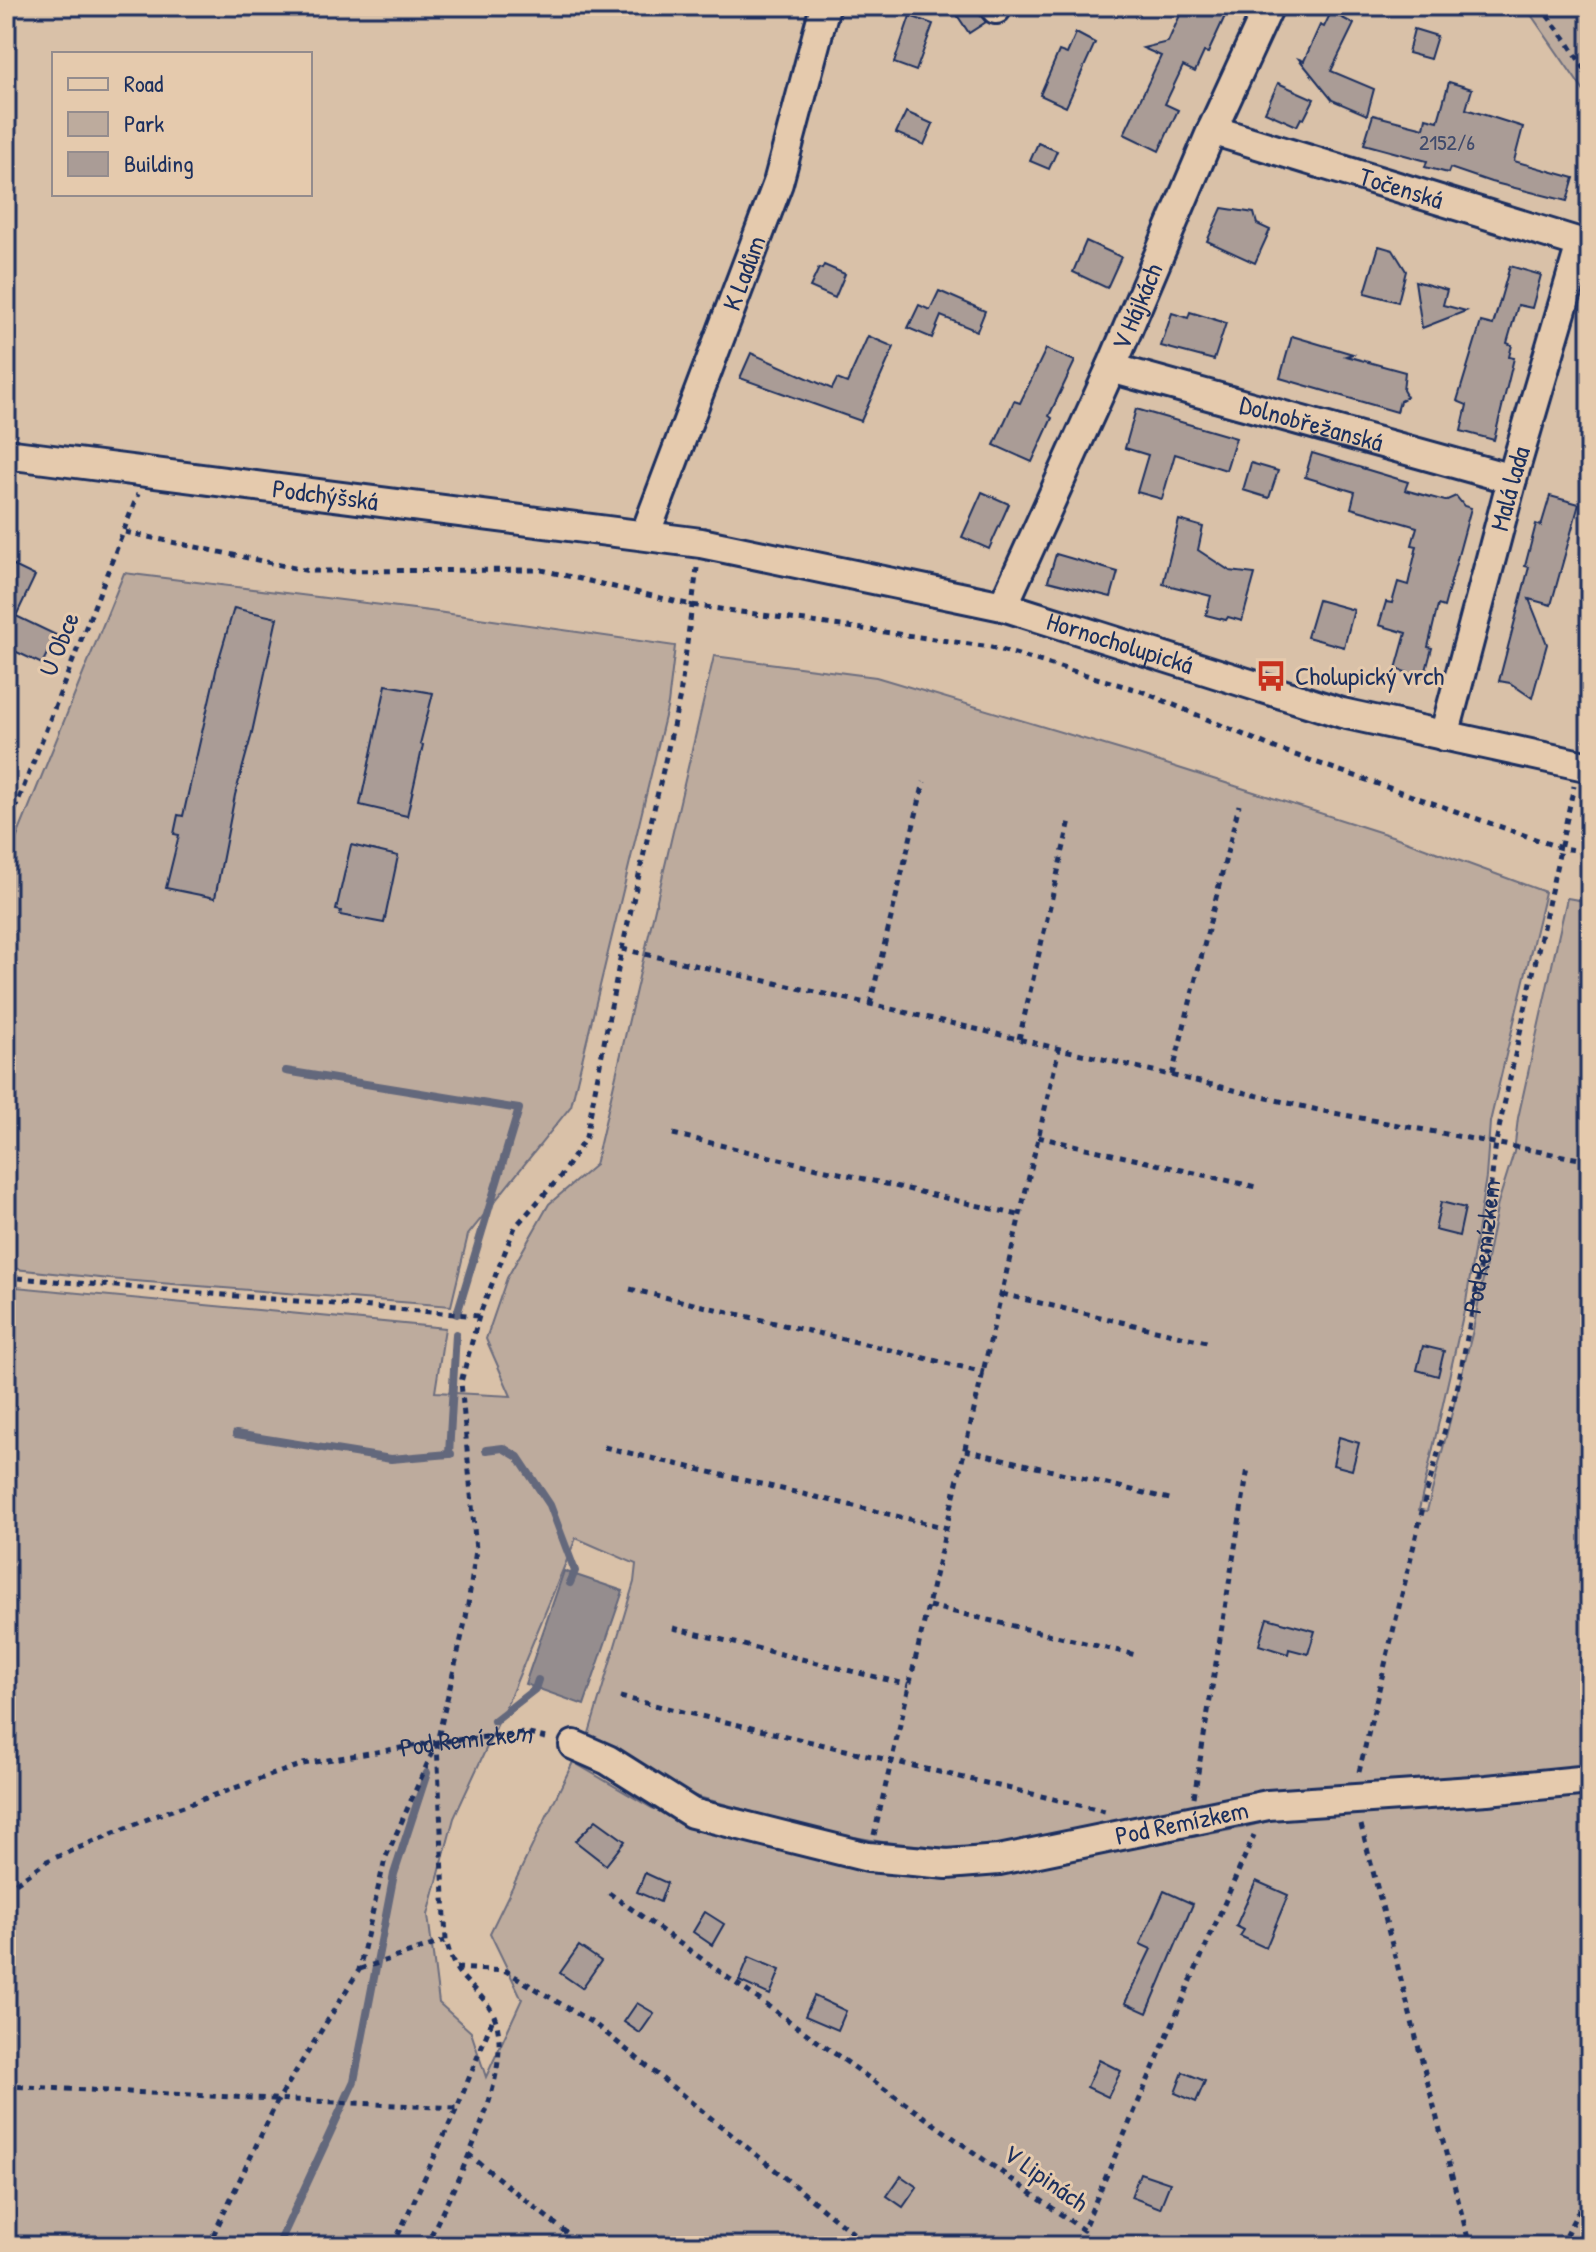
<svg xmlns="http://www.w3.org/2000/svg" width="1596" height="2252" viewBox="0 0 1596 2252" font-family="'Patrick Hand',sans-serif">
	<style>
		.green { fill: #bdab9d; stroke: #6c6d7e; stroke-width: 2; fill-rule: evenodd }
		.water { fill: #958d8e; stroke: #64677b; stroke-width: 2 }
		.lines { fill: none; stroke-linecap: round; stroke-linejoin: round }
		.stream { stroke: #64677b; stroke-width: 8 }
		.building { fill: #aa9c96; stroke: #1b2f5e; stroke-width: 2 }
		.minor-casing { stroke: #1b2f5e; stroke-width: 34 }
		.path { stroke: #1b2f5e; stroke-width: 5; stroke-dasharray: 6 6; stroke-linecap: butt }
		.minor { stroke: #e5caad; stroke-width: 28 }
		.labels { text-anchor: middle; stroke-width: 6; stroke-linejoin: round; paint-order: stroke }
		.number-label { font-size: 22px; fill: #3f4a6c }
		.street-label { font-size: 26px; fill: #1b2f5e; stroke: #e5caad }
		.poi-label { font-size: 26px; fill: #1b2f5e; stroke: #e5caad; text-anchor: start }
	</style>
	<rect width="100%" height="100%" fill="#d9c1a8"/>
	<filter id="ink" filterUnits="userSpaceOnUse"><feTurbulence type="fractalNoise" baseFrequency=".0125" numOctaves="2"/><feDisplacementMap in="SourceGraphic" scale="16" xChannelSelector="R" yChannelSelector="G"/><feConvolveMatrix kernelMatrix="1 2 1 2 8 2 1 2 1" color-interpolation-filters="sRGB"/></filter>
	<g filter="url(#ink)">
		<!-- green -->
		<g class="green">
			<polygon points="1525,6 1590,6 1590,100"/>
			<polygon points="124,573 430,611 675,646 668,704 571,1106 468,1235 451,1306 109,1279 6,1268 6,864"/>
			<path d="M714 656 876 677 1138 755 1395 837 1545 892 1490 1122 1486 1177 1466 1302 1419 1510 1427 1511 1473 1330 1498 1203 1514 1152 1518 1118 1567 898 1590 902V2246H6V1286L445 1328 435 1392 511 1396 486 1339 507 1278 549 1204 595 1165ZM576 1538 636 1564 634 1582 587 1740 664 1785 695 1796 826 1832 883 1842 971 1850 1012 1846 1248 1797 1330 1786 1325 1807 1241 1828 985 1876 861 1868 747 1842 652 1808 573 1762 490 1933 522 1999 486 2077 471 2032 439 2003 428 1915 454 1818 511 1695Z"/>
		</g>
		<!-- water -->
		<polygon class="water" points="564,1571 623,1591 584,1705 525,1684"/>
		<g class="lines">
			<!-- stream -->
			<g class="stream">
				<polyline points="286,1071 519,1109 457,1314"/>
				<polyline points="236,1434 391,1459 449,1454"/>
				<polyline points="486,1450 503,1448 518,1457 550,1505 575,1571 570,1583"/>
				<polyline points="451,1454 449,1454 456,1334"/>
				<polyline points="494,1721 535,1689 538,1680"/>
				<polyline points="278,2246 354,2081 394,1874 427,1773"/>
			</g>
		</g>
		<!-- building -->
		<g class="building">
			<polygon points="951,6 977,6 980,15 986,22 969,33"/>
			<polygon points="1184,6 1225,6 1222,14 1225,16 1208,53 1204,52 1195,72 1183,66 1165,104 1178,110 1159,151 1124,134 1161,56 1143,48 1168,42"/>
			<polygon points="1331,12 1354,24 1331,71 1374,89 1367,115 1332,100 1299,59 1304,61 1320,25 1324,27"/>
			<polygon points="910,16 933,24 916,71 894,63"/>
			<polygon points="1414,29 1437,36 1430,59 1408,53"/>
			<polygon points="1076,33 1095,43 1066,107 1040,95 1059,51 1067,54"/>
			<polygon points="1449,82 1472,89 1466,109 1523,127 1514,161 1574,178 1567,201 1491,182 1450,168 1448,173 1425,167 1427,161 1423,160 1364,144 1373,115 1424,128 1426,118 1438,121"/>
			<polygon points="1278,83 1314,99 1304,119 1301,118 1297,126 1265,112"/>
			<polygon points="906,112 933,124 924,145 896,133"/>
			<polygon points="1038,143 1057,151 1049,169 1030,161"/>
			<polygon points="1222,208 1254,213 1257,224 1270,230 1255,263 1207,241"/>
			<polygon points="1086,241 1121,257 1107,288 1073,272"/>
			<polygon points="1379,246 1393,250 1406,271 1398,302 1365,293"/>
			<polygon points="824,265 845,274 835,298 810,287 819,268 822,269"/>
			<polygon points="1510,266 1541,275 1532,308 1518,305 1507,343 1512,345 1509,357 1514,358 1494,440 1461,431 1467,405 1457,401 1481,322 1493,325"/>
			<polygon points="1415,281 1447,290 1443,305 1466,311 1422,328"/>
			<polygon points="939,291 985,311 977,331 941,316 932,338 908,328 919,305 930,310"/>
			<polygon points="1190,312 1226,323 1214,360 1161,346 1172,313 1188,318"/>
			<polygon points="868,336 894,347 861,421 740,378 751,353 832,389 837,379 847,383"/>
			<polygon points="1292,336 1353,354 1346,356 1405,372 1403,390 1407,397 1400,401 1397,412 1280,378"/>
			<polygon points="1046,349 1075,361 1049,416 1052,418 1032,462 994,445 1014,401 1020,403"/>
			<polygon points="1136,409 1236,438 1226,470 1175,454 1162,499 1137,492 1148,455 1125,448"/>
			<polygon points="1312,453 1408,482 1405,490 1445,501 1456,496 1464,506 1471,508 1444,607 1438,605 1428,647 1432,648 1424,678 1396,669 1406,633 1379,625 1386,602 1392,603 1398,582 1408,585 1417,546 1412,545 1417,527 1351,508 1355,492 1305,477"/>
			<polygon points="1251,463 1278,471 1269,498 1243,490"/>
			<polygon points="982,492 1009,504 989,549 962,537"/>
			<polygon points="1550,496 1579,504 1551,605 1529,599 1547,644 1532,698 1510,683 1499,681 1529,567 1525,566 1536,524 1541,526"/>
			<polygon points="1179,520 1203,527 1198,550 1230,571 1255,574 1242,621 1228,617 1226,620 1206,615 1211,596 1163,584"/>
			<polygon points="1056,554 1118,572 1111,597 1048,581"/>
			<polygon points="6,562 35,576 16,616 56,635 42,664 6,647"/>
			<polygon points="1318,600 1354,610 1344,647 1307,637"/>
			<polygon points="234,608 277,618 251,737 235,795 215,898 166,888 179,835 174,834 178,815 183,816 218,662"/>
			<polygon points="386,685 433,693 420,744 423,745 407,816 360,805"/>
			<polygon points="351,845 398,856 384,923 340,915 341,911 336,910"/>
			<polygon points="1441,1202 1465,1208 1459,1236 1435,1230"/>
			<polygon points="1423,1346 1444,1351 1438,1376 1417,1370"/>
			<polygon points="1339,1437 1359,1443 1352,1470 1333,1465"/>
			<polygon points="1267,1618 1315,1631 1308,1654 1289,1649 1288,1654 1259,1645"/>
			<polygon points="596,1820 625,1841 606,1865 575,1841"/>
			<polygon points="645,1873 667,1883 660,1902 637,1892"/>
			<polygon points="1256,1881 1288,1895 1266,1948 1240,1936 1244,1930 1236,1926"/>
			<polygon points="1164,1891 1193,1904 1147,2013 1125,2003 1151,1949 1140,1944"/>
			<polygon points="705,1912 724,1924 712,1945 693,1932"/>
			<polygon points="579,1946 601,1961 582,1988 560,1973"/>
			<polygon points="749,1957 780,1970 770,1995 739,1981"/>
			<polygon points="814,1996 846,2011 838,2030 805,2016"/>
			<polygon points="637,2003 654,2013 640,2033 624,2022"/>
			<polygon points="1099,2060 1121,2071 1108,2097 1087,2087"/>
			<polygon points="1183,2072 1205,2081 1196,2102 1175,2093"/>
			<polygon points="1140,2173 1170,2183 1160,2208 1131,2197"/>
			<polygon points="901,2176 917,2187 903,2207 887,2196"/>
		</g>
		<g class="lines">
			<defs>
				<g id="minor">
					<polyline points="994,6 996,9"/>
					<path id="s3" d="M1212 130 1590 246"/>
					<path id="s4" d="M1111 368 1512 479"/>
					<path id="s5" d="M6 454 701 543 1003 606 1342 713 1590 767"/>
					<path id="s6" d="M645 535 778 183 825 6"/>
					<path id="s7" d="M1003 606 1111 368 1212 130 1269 6"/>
					<path id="s8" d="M1444 736 1512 479 1581 244"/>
					<path id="s9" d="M574 1745 608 1760 692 1813 868 1857 947 1864 999 1860 1268 1805 1487 1790 1590 1780"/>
				</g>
			</defs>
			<!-- minor casing -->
			<use href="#minor" class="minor-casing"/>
			<!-- path -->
			<g class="path">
				<polyline points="1540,6 1567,41 1590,78"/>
				<polyline points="125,532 309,571 542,570 691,605 991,647 1141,691 1275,748 1561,848 1590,852"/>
				<polyline points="1586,742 1590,731"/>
				<polyline points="6,832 138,494"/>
				<polyline points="622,949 870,1004 1318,1110 1590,1161"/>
				<polyline points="870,1004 924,782"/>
				<polyline points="1019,1039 1070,820"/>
				<polyline points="1172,1075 1239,805"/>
				<polyline points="673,1134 1018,1215"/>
				<polyline points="1038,1137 1256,1187"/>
				<polyline points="6,1277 479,1316"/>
				<polyline points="630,1289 984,1372"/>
				<polyline points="1002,1294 1211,1343"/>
				<polyline points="604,1447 947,1528"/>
				<polyline points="965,1450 1174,1500"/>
				<polyline points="929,1606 1136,1655"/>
				<polyline points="673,1628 909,1685"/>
				<polyline points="620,1697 1105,1811"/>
				<path id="s1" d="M1359 1772 1427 1491 1458 1385 1482 1259 1496 1142 1574 786"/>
				<polyline points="1194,1797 1248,1468"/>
				<polyline points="1361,1825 1470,2246"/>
				<polyline points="874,1835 1059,1049"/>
				<path id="s2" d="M6 1890 47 1861 155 1816 303 1764 437 1742 525 1733 550 1739"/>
				<polyline points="609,1893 1083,2230 1254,1835"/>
				<polyline points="456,1968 506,1971 596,2025 869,2246"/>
				<polyline points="360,1969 445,1941"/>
				<polyline points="6,2086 457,2108"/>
				<polyline points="468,2154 583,2246"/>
				<polyline points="208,2246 278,2100 359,1970 385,1859 437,1742 466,1618 476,1550 461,1382 479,1316 515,1227 560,1177 586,1137 622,949 680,696 697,568"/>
				<polyline points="393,2246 457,2108 494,2016"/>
				<path d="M426 2246C451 2191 516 2077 495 2018 489 2000 468 1986 457 1970 452 1962 449 1951 446 1941L437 1743"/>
				<polyline points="1560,2246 1590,2189"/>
			</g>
			<!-- minor -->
			<use href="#minor" class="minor"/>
		</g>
	</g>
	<!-- icons -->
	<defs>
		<symbol id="bus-bare" viewBox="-9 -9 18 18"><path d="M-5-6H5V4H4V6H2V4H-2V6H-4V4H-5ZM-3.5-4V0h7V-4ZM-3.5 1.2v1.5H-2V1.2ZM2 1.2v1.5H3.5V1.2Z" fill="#c8321e" stroke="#e5caad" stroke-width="2.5" paint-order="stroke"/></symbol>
	</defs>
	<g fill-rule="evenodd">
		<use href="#bus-bare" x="1249" y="654" width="44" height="44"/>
	</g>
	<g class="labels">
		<!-- number labels -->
		<g class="number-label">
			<text x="1447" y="150">2152/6</text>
		</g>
		<!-- street labels -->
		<g class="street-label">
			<text dy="9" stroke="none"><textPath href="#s3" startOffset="198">Točenská</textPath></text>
			<text dy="9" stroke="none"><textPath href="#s6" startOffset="280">K Ladům</textPath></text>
			<text dy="9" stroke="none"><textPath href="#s7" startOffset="328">V Hájkách</textPath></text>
			<text dy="9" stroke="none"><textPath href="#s4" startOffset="208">Dolnobřežanská</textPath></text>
			<text dy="9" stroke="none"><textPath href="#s8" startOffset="256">Malá lada</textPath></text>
			<text dy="9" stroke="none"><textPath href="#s5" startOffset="322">Podchýšská</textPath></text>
			<text dy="9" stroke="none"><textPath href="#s5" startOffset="1132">Hornocholupická</textPath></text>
			<text transform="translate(59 644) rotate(-68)" y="9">U Obce</text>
			<text dy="9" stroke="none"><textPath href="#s1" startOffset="540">Pod Remízkem</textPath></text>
			<text dy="9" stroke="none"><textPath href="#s2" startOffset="490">Pod Remízkem</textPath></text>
			<text dy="9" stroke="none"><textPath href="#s9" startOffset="636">Pod Remízkem</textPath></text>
			<text transform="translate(1046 2178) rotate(35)" y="9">V Lipinách</text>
		</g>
		<!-- poi labels -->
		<g class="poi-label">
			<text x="1295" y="685">Cholupický vrch</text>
		</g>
	</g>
	<!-- margin -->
	<rect width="1596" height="2252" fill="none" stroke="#e5caad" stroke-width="32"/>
	<rect x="16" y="16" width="1564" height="2220" fill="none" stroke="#1b2f5e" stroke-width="3" filter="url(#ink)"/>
	<!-- legend -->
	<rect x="52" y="52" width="260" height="144" fill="#e5caad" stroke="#948c8d" stroke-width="2"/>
	<rect x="68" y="78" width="40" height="12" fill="#e5caad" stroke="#948c8d" stroke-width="2"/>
	<text x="124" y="92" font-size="24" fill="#1b2f5e">Road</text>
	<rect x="68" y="112" width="40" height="24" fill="#bdab9d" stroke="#948c8d" stroke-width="2"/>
	<text x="124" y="132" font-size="24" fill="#1b2f5e">Park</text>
	<rect x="68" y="152" width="40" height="24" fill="#aa9c96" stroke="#948c8d" stroke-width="2"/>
	<text x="124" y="172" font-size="24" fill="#1b2f5e">Building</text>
</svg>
